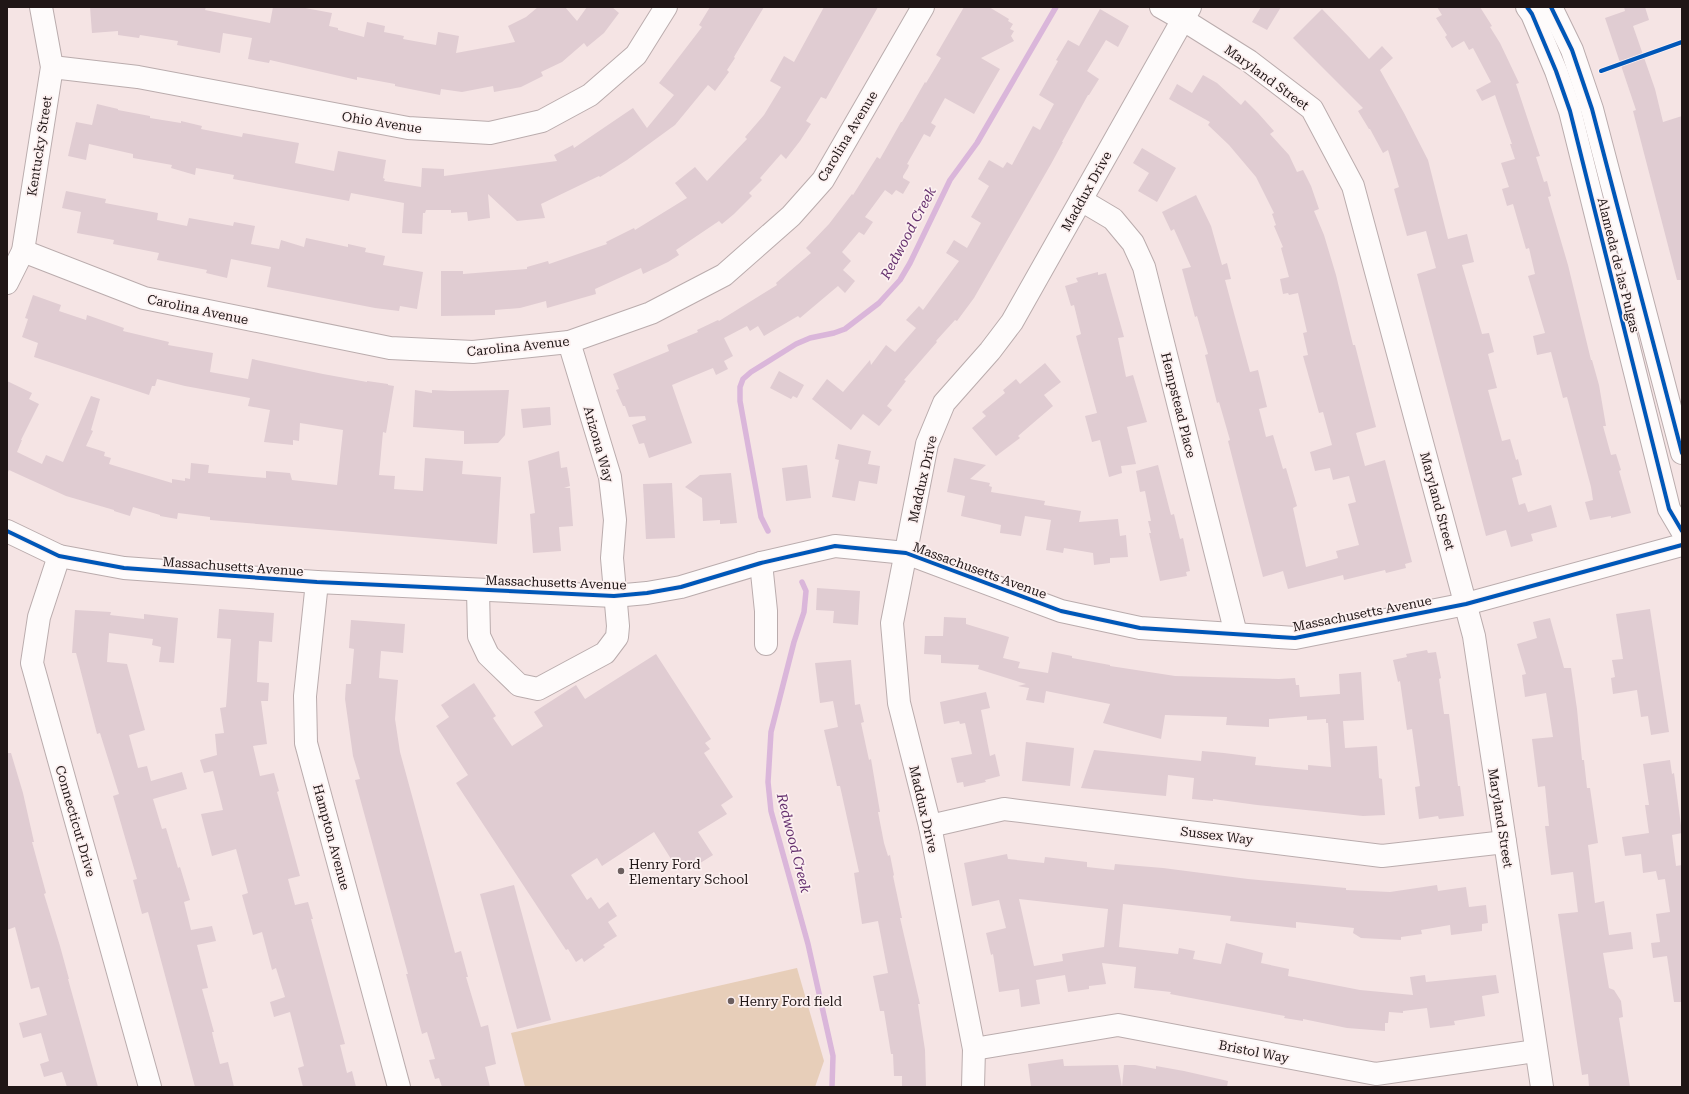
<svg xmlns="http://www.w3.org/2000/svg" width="1689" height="1094" viewBox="0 0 1689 1094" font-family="'Roboto Serif',serif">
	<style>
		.green { fill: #e7ceb9 }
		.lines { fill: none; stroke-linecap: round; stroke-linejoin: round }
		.stream { stroke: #dab6da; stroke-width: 5.5 }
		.building { fill: #e0ccd2; fill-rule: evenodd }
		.minor-casing { stroke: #baacad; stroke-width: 24 }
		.major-casing { stroke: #baacad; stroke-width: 24 }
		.minor { stroke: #fefbfb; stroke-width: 22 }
		.major { stroke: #fefbfb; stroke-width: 22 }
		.cycleway-casing { stroke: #fcf0f0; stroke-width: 6 }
		.cycleway { stroke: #0057b8; stroke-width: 4 }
		.poi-dot { fill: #6b5e5e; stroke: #fcf0f0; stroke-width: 1.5 }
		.labels { text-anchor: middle; stroke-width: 3.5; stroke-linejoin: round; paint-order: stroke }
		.street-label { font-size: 13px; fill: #201616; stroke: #fcf0f0 }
		.poi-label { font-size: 13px; fill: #201616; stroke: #fcf0f0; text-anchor: start }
		.water-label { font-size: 14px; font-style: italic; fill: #65306e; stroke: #fcf0f0 }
	</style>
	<rect width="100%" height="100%" fill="#f5e4e4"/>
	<!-- green -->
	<polygon class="green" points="797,968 824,1061 815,1087 525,1087 511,1033"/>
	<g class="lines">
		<!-- stream -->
		<g class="stream">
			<polyline points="768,531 761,517 740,401 740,387 743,379 751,372 796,344 810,338 834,333 845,329 879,303 900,280 910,263 950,180 977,143 1056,7"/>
			<polyline points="802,582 806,591 804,612 794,642 771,732 768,782 771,811 808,944 833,1056 832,1087"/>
		</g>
	</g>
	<!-- building -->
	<g class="building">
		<polygon points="90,7 206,7 205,10 270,23 273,7 300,7 332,13 329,26 338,28 338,30 364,37 367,22 385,26 384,32 404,36 403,39 436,45 438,32 459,36 456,53 515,42 508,26 526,17 538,7 565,7 577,21 587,7 612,7 619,13 604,33 587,47 584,43 562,62 541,72 543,76 521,87 494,92 493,86 462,92 441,89 440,95 395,86 395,84 357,77 357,80 270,60 269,63 248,59 252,38 223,33 220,53 177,45 178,41 140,35 139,38 118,35 118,31 92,33"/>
		<polygon points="710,7 764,7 734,57 735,58 727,70 729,72 715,91 708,85 675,125 627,160 600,177 599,176 541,204 545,218 517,221 488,194 490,218 468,221 467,212 451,213 451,210 426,210 425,213 423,213 422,234 402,233 404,203 351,193 349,201 328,197 233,179 234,175 196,168 195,175 171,168 172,165 133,158 133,154 89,144 86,160 68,156 76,122 92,125 97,104 118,109 118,110 150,116 150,118 181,123 181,121 202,126 201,129 242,137 243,133 299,143 295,163 334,171 338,151 386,160 383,178 385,179 384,181 421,187 422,168 444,169 444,176 557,161 554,155 573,145 574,148 633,108 647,128 674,95 659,83 702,27 699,25"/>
		<polygon points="824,7 878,7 826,99 821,97 806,121 811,124 800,141 786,159 781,154 760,178 762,180 749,193 752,196 734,214 722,224 719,221 676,250 679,255 668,262 643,274 641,268 595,289 596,294 547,308 546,301 520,308 495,310 495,315 441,316 441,271 463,271 463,274 527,269 527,267 548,261 549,264 607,244 606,242 634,228 635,230 687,198 675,183 695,167 707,181 747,139 745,137 764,115 781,87 770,81 784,56 794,62"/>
		<polygon points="964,7 989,7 1009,19 1008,21 1013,24 1010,29 1014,31 1011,36 1014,41 981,58 1000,69 974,114 945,98 931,123 936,126 930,137 924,134 907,164 909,165 908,168 903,176 903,178 910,182 903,194 896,190 892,195 885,190 865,217 873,222 864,235 859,232 842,252 851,261 843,270 855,281 845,293 838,286 800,318 798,316 764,336 758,326 750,331 747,326 724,338 733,356 724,361 728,369 716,375 713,368 672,385 692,443 649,458 644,443 639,444 632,425 646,420 645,416 629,417 625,406 623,406 616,390 619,389 613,374 669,351 667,345 698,332 697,330 718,320 719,321 777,285 776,283 811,253 806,248 829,224 852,194 853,195 877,157 880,159 901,122 902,122 925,82 926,83 941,58 936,55"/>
		<polygon points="1261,7 1281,7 1267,30 1252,22"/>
		<polygon points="1437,7 1480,7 1492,26 1490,27 1500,43 1519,83 1516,84 1540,156 1536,157 1544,182 1547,181 1551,196 1548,197 1568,265 1591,360 1592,360 1599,385 1606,426 1603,426 1611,455 1616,454 1621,470 1619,471 1631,513 1611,518 1611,516 1590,520 1585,502 1593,500 1591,487 1567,397 1563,398 1551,352 1537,355 1533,336 1545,333 1528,276 1535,274 1529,248 1526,249 1513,204 1507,206 1502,189 1509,187 1501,163 1515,159 1510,144 1512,144 1495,95 1482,101 1476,90 1491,82 1473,48 1469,50 1464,41 1452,48 1445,37 1447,35 1436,18 1442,15"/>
		<polygon points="1624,7 1645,7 1649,20 1633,26 1655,89 1663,122 1682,116 1682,280 1677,280 1633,111 1636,110 1605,18 1625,11"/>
		<polygon points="1100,9 1129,26 1118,47 1106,40 1087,71 1099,79 1089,95 1088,95 1062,142 1063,142 1051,164 974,298 957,321 955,320 936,341 937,342 904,380 906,381 887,406 892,410 879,426 863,414 851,430 812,399 827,379 843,392 870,360 871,365 886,345 895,352 916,328 906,320 919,306 923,310 959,261 946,253 954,240 967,248 981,223 971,217 989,186 978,179 989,160 1003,168 1007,162 1012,165 1033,126 1040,130 1054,104 1039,95 1058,61 1056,60 1068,40 1079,46"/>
		<polygon points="1322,9 1350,38 1369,59 1382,46 1393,58 1380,70 1404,113 1428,160 1448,239 1467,234 1474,262 1462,265 1482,334 1489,333 1494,352 1488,354 1497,388 1488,390 1502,441 1510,439 1516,460 1518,459 1522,475 1512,478 1519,505 1525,503 1528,512 1551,505 1557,527 1531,534 1533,541 1511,547 1506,530 1486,536 1417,274 1436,268 1426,231 1407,236 1394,189 1399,187 1388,150 1383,153 1370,129 1369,129 1358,111 1363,108 1293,38"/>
		<polygon points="1203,75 1217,83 1241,105 1245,100 1258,113 1274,131 1270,134 1289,155 1297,172 1303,170 1311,186 1319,209 1314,211 1324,235 1336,275 1353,345 1355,345 1376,427 1356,433 1365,466 1385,460 1412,562 1405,564 1406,568 1386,573 1385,570 1344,580 1343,575 1288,589 1283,571 1263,577 1228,441 1230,440 1219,402 1217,403 1205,355 1208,354 1197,316 1195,317 1182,269 1191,267 1174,229 1171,231 1162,212 1196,195 1211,226 1222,265 1227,263 1231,279 1225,280 1250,372 1258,370 1267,407 1259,409 1266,437 1273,435 1283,469 1286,468 1297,506 1293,508 1306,567 1338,558 1336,551 1359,545 1348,504 1356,502 1349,476 1333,480 1330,468 1315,471 1310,452 1332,445 1323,412 1319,413 1303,356 1308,355 1303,333 1307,332 1298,293 1289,295 1288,293 1283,294 1280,279 1289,277 1281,248 1283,247 1274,226 1276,225 1272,214 1274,213 1256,177 1229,145 1208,125 1210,122 1169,99 1177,84 1192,93"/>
		<polygon points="1142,148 1176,168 1157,202 1138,191 1149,173 1133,163"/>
		<polygon points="66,191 106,199 105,203 158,213 157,220 187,226 189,218 233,226 234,222 255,226 251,244 279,249 281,240 304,247 306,238 348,247 348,244 366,248 365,252 385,256 383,265 423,272 417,309 400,306 399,311 375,308 267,287 271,267 231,259 227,278 206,273 207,270 157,260 159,253 113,244 114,240 77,233 81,212 62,208"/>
		<polygon points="1098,272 1098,275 1106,273 1124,337 1118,338 1126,377 1133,375 1147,422 1127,427 1136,464 1121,466 1122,473 1109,477 1100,440 1092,442 1085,416 1097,413 1076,336 1081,334 1074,305 1071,306 1065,286 1078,282 1076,278"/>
		<polygon points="33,295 61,305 59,311 86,320 87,315 124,328 123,331 169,342 168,345 213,353 210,372 248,379 252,359 323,374 367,382 367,381 388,384 388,385 394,386 386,433 383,432 379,475 395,476 394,489 423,491 425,458 463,461 462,474 501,477 497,544 210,520 210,517 178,513 177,519 160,516 160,515 133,507 130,516 114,511 114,510 66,496 9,470 7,474 7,381 32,393 29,399 39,404 21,440 22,440 17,452 42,464 46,455 63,462 91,396 100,399 91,430 93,431 86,446 105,452 104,456 111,458 109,464 172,483 172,479 185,481 185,478 190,479 191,463 209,465 208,473 266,478 266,471 290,473 292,480 337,485 343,430 300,423 299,441 293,440 293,445 264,442 270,410 248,406 250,398 185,386 157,379 155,386 152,386 149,395 34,357 38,343 22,337 28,319 25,318"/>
		<polygon points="1045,363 1061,382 1044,395 1053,406 1018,436 1020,438 996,456 972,428 986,416 982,412 1005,393 1003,390 1016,379 1020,384"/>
		<polygon points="779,371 804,385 797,398 793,396 791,399 770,388"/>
		<polygon points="415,390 432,393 432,390 451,391 509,390 505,435 498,443 464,444 464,431 413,427"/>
		<polygon points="550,407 551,425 523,428 521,409"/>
		<polygon points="838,444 871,451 868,464 880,466 877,484 859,481 855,501 832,497 839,460 835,459"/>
		<polygon points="559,451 561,468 567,467 570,486 564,488 570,488 573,526 559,527 561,551 533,553 530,514 535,513 528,461"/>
		<polygon points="954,458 986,465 970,479 990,483 989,486 992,487 991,492 1045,501 1044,505 1081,511 1079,522 1118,519 1120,536 1126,535 1128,557 1110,558 1110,563 1094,565 1093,553 1064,548 1063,553 1046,550 1051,520 1025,516 1021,536 1000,533 1001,525 961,516 965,496 947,492"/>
		<polygon points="807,465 811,498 786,501 782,468"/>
		<polygon points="1158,465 1171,515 1174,514 1180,539 1183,538 1190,571 1186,572 1187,576 1160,581 1149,533 1151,533 1148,521 1151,521 1145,491 1140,492 1136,471"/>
		<polygon points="731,473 737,523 720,524 720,520 703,521 702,498 685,487 700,475"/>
		<polygon points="672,483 675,538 646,539 643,484"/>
		<polygon points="817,588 860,591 858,625 833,623 834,611 816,610"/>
		<polygon points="219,609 274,613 272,642 259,641 257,682 269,683 268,701 261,701 267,744 253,746 260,776 274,773 279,791 277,792 300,876 288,879 295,905 308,902 313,919 311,919 345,1044 340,1045 347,1073 352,1071 356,1087 303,1087 298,1068 304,1066 290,1012 274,1017 270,1002 285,997 276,968 272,970 262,932 253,935 242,895 248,893 236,849 212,856 201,814 223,810 213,771 204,773 200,760 217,755 215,734 224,733 220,708 226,707 231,639 217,638"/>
		<polygon points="1650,609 1669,732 1651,735 1648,716 1641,717 1637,690 1613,694 1611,678 1615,677 1612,660 1623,659 1616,614"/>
		<polygon points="75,610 111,612 110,615 144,619 144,614 178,618 174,663 159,662 161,647 152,645 153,639 109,633 107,662 127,664 145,730 129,735 138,768 147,766 151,781 182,772 187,789 153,799 162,829 166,828 178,868 180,867 190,900 184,902 191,930 212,926 216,941 197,945 208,988 202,989 214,1032 212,1032 213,1037 220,1064 228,1062 234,1087 195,1087 148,912 142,914 133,880 137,879 113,796 119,794 100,733 97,734 76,653 72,653"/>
		<polygon points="944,617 966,618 966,624 1009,637 1003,658 1020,662 1018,668 1048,673 1052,652 1072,656 1072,658 1110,665 1110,666 1175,676 1279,679 1295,678 1296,685 1299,685 1300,697 1340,694 1339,674 1361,672 1364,720 1343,721 1345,748 1377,746 1379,778 1382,779 1385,815 1363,816 1257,805 1213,799 1213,801 1192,799 1194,778 1168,775 1166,796 1081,788 1094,750 1201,761 1202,751 1224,753 1256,757 1255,765 1308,770 1308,765 1331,767 1328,723 1326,723 1326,719 1307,720 1307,716 1269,719 1269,727 1226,725 1227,717 1165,715 1161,739 1103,723 1110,704 1046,691 1044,703 1026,700 1029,688 1018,686 1026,684 978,669 979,665 941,663 941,655 924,654 925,636 943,636"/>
		<polygon points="1550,618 1564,668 1571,668 1577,709 1582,760 1584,760 1587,788 1590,788 1598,843 1588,845 1595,903 1604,901 1609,935 1631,932 1633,949 1603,953 1609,988 1614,990 1621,1001 1623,1017 1619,1018 1630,1087 1589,1087 1588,1074 1582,1075 1574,1023 1558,914 1578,912 1573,872 1551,875 1545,826 1549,826 1545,786 1538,787 1532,739 1553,737 1546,693 1525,697 1522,675 1526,674 1517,644 1537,638 1533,622"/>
		<polygon points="351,620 405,624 403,653 381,651 379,678 398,680 395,719 400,752 455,953 461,951 468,977 466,977 481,1027 488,1025 496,1064 485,1067 490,1087 442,1087 439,1078 435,1079 429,1060 435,1059 427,1032 422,1034 406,974 408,974 355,780 360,779 353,756 345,699 346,684 351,684 354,649 349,648"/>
		<polygon points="1427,650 1428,653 1436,652 1441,678 1439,679 1444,714 1449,714 1458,786 1460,786 1464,816 1439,819 1438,816 1419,819 1415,787 1420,786 1412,729 1407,730 1400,681 1398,682 1393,660 1407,657 1406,654"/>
		<polygon points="656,654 711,739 705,743 710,749 704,753 733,797 721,805 727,814 698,832 713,855 689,870 686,865 678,870 654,832 602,866 597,858 571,875 587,900 591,897 599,909 608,902 617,916 608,922 617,936 603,945 605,947 584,962 582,958 576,962 568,949 566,950 456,783 468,775 436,726 449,717 441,705 474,683 496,716 493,718 512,746 543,726 534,712 576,685 585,699"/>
		<polygon points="851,660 855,705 860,704 864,722 861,723 869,760 871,759 880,812 878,812 884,843 888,856 890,855 894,875 893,876 902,918 900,918 920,1004 918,1004 925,1050 926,1087 902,1087 902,1076 894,1076 893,1054 891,1054 884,1011 880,1011 873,976 888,973 878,921 862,924 854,873 859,872 840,786 837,786 824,730 838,727 833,701 820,703 815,663"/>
		<polygon points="986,692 990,708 981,710 990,756 995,754 1000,776 985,780 986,782 964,787 963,782 957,783 951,758 972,754 965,723 960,724 959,721 944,724 940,702"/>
		<polygon points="1026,742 1074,748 1070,786 1022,781"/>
		<polygon points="7,753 11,753 23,793 34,842 32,842 46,893 44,894 60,946 69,979 68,979 98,1087 67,1087 62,1072 44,1077 40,1064 49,1061 41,1033 23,1038 19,1023 47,1015 39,987 31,989 15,927 7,930"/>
		<polygon points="1670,760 1672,774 1674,773 1682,833 1672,835 1676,866 1682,865 1682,1002 1674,1002 1667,956 1653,958 1651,943 1660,942 1656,914 1670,912 1665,879 1658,880 1656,871 1643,873 1641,854 1625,856 1622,837 1649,833 1645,805 1649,805 1643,764"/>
		<path d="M1007 854 1008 859 1044 863 1045 857 1087 862V867L1114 870 1115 864 1163 868 1248 879 1346 888V890L1390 892 1437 885 1438 891 1466 887 1469 907 1486 905 1488 923 1482 924V931L1451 935 1450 925 1421 930 1422 934 1401 937V940L1361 938 1353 933 1354 928 1296 922V928L1230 921 1231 916 1123 904 1119 947 1178 954 1179 948 1195 951 1193 959 1221 964 1226 943 1263 953 1261 963 1289 969 1288 976 1360 990 1413 995 1410 977 1425 975 1426 982 1496 975 1499 993 1482 996 1485 1016 1454 1021 1455 1025 1430 1028 1427 1008 1403 1011V1013L1389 1012 1388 1023H1385V1031L1347 1028 1303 1019V1021L1284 1018 1285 1016 1170 994 1171 992 1134 988 1136 967 1102 963 1106 984 1089 986V989L1068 992 1065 975 1036 980 1040 1004 1021 1007 1019 989 999 992 993 954 991 955 986 933 1006 928 999 900 972 906 964 863ZM1019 899 1108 909 1104 947 1062 954 1063 961 1034 966Z"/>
		<polygon points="514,885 551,1020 517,1029 480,894"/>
		<polygon points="1063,1059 1064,1066 1118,1065 1122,1087 1031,1087 1028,1064"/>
		<polygon points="1124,1065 1135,1065 1156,1069 1156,1066 1184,1071 1228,1081 1227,1087 1122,1087"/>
	</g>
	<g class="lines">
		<defs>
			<g id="minor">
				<polyline points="1161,7 1182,19 1249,61 1312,109 1353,186 1474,636 1542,1087"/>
				<polyline points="52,67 138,77 408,128 490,133 542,121 590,95 636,55 666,7"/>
				<polyline points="1081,200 1113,219 1133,243 1144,267 1236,634"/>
				<polyline points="23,251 144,298 390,348 473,352 569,342 651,313 724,275 791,216 823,180 923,7"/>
				<polyline points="7,283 23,251 52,67 41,7"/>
				<polyline points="7,531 59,556 124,568 317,582 614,596 647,593 681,587 761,563 835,546 906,553 1061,611 1140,628 1295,638 1466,604 1682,545"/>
				<polyline points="59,556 39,617 32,663 150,1087"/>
				<polyline points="761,563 766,611 766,644"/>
				<polyline points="317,582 305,696 306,743 399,1087"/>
				<polyline points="478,590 479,636 488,655 519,685 538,689 605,653 617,637 618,626 612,558 615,520 610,477 569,342"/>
				<polyline points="930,826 1004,809 1382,856 1505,842"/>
				<polyline points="974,1049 1118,1025 1376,1074 1535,1051"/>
				<polyline points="973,1087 974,1049 930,826 899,703 892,623 927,444 944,403 990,351 1012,322 1190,7"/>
			</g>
			<g id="major">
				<polyline points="1527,7 1532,14 1556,71 1570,111 1669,509 1682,531"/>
				<polyline points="1551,7 1572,50 1592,109 1682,453"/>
			</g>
		</defs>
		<!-- minor casing -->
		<use href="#minor" class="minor-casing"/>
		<!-- major casing -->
		<use href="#major" class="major-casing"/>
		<!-- minor -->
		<use href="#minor" class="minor"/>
		<!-- major -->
		<use href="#major" class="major"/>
		<defs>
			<g id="cycleway">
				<polyline points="1527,7 1532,14 1556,71 1570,111 1669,509 1682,531"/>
				<polyline points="1551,7 1572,50 1592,109 1682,453"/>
				<polyline points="1601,71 1682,42"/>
				<polyline points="7,531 59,556 124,568 317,582 614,596 647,593 681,587 761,563 835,546 906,553 1061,611 1140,628 1295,638 1466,604 1682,545"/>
			</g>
		</defs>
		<!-- cycleway casing -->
		<use href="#cycleway" class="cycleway-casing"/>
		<!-- cycleway -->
		<use href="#cycleway" class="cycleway"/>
	</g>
	<!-- markers -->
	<g class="poi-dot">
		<circle cx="621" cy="871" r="4"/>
		<circle cx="731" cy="1001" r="4"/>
	</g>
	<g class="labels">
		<!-- street labels -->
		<g class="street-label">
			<text transform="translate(1267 77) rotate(36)" y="5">Maryland Street</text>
			<text transform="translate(382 122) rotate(9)" y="5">Ohio Avenue</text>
			<text transform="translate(847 136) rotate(-59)" y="5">Carolina Avenue</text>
			<text transform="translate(39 146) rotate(-81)" y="5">Kentucky Street</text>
			<text transform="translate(1086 191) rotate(-61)" y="5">Maddux Drive</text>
			<text transform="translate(1619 265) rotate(76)" y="5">Alameda de las Pulgas</text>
			<text transform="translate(198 309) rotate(12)" y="5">Carolina Avenue</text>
			<text transform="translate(518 346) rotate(-6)" y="5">Carolina Avenue</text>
			<text transform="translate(1179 405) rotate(76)" y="5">Hempstead Place</text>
			<text transform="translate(599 444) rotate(74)" y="5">Arizona Way</text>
			<text transform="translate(922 479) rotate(-77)" y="5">Maddux Drive</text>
			<text transform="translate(1438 501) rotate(75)" y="5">Maryland Street</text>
			<text transform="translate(233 566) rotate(4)" y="5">Massachusetts Avenue</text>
			<text transform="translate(980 570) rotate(20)" y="5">Massachusetts Avenue</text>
			<text transform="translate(556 582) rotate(2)" y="5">Massachusetts Avenue</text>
			<text transform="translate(1362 613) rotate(-11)" y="5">Massachusetts Avenue</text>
			<text transform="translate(924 809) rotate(77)" y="5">Maddux Drive</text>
			<text transform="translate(1501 818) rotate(81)" y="5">Maryland Street</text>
			<text transform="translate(76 821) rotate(74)" y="5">Connecticut Drive</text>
			<text transform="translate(1217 835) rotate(7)" y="5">Sussex Way</text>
			<text transform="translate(332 837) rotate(75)" y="5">Hampton Avenue</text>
			<text transform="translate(1254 1051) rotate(11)" y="5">Bristol Way</text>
		</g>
		<!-- poi labels -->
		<g class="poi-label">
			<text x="629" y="869">Henry Ford<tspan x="629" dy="15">Elementary School</tspan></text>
			<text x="739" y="1006">Henry Ford field</text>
		</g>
		<!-- water labels -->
		<g class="water-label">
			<text transform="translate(908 233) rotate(-62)" y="5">Redwood Creek</text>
			<text transform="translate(794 843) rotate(76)" y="5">Redwood Creek</text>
		</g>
	</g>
	<!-- border -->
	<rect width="1689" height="1094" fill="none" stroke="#201616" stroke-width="16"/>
</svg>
